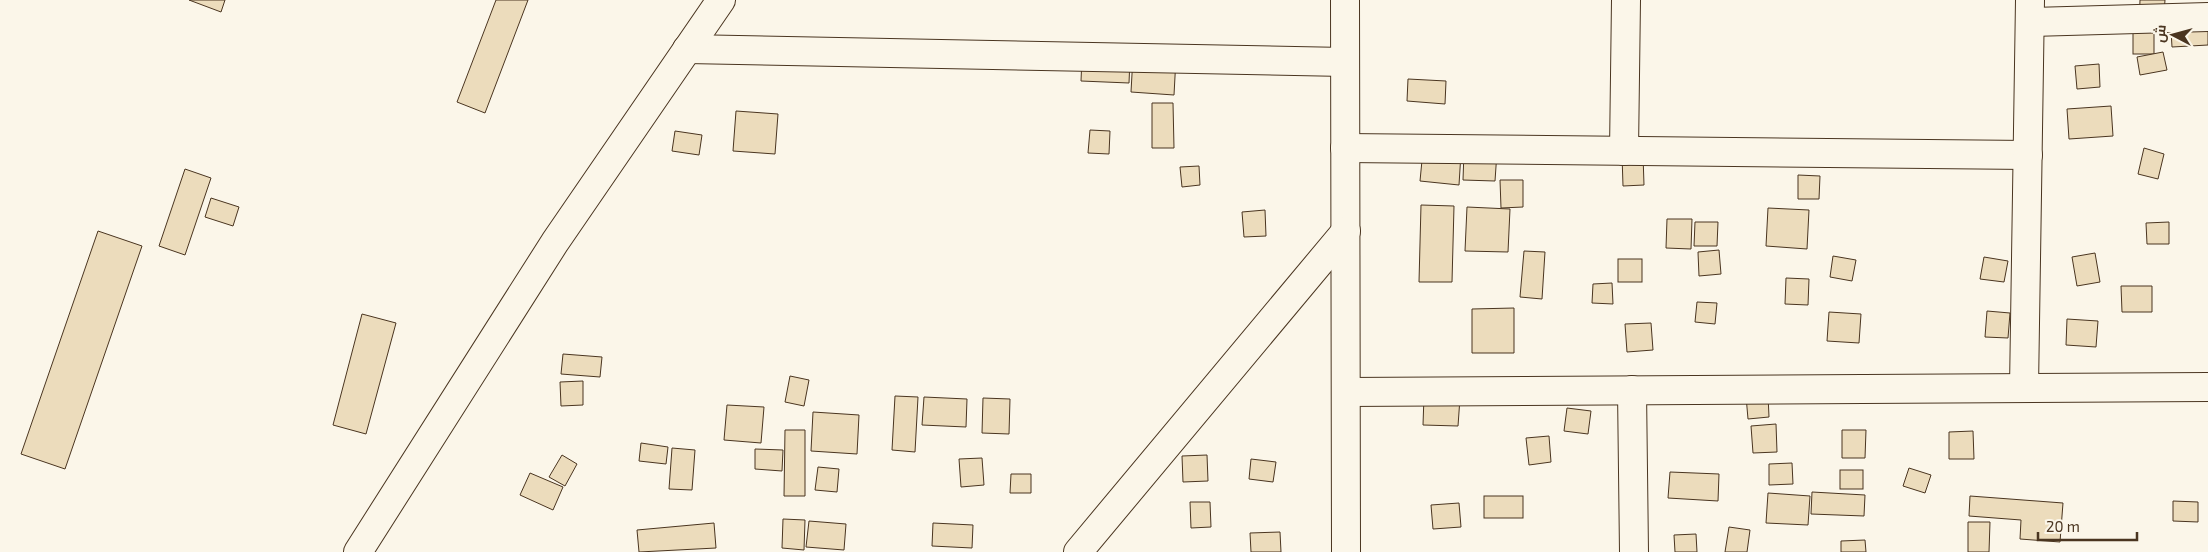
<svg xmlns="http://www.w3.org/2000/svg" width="2208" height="552" viewBox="0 0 2208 552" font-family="'Exo 2',Cairo,sans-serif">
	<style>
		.building { fill: #ecdcbc; stroke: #4a3520 }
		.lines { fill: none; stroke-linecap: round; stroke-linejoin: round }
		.minor-casing { stroke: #4a3520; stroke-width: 30 }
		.minor { stroke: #fbf6e9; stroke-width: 28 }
	</style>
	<rect width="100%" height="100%" fill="#fbf6e9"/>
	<!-- building -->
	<g class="building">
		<polygon points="189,0 225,0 221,12"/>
		<polygon points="496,0 528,0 485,113 457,102"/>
		<polygon points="2140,0 2165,0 2163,27 2139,26"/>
		<polygon points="2208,12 2208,45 2172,47 2170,14"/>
		<rect x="2133" y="29" width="21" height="25"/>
		<polygon points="2163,52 2167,70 2140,75 2137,57"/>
		<polygon points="1133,56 1176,58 1174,95 1131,92"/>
		<polygon points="1082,57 1130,59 1129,83 1081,81"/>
		<polygon points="2099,64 2100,87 2077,89 2075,66"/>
		<polygon points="1408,79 1446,81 1445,104 1407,101"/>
		<polygon points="1152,103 1173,103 1174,148 1152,148"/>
		<polygon points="2111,106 2113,136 2069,139 2067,109"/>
		<polygon points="736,111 778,114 775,154 733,151"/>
		<polygon points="1090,130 1110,131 1109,154 1088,153"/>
		<polygon points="675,131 702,135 699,155 672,151"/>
		<polygon points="2144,148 2164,154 2158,179 2138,174"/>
		<polygon points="1423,150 1461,153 1459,185 1420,181"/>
		<polygon points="1464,151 1497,152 1495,181 1463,180"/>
		<polygon points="1622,155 1643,155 1644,185 1623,186"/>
		<polygon points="1199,166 1200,185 1182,187 1180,167"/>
		<polygon points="185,169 211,178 185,255 159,246"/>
		<polygon points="1798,175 1820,176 1819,199 1798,199"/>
		<polygon points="1500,180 1523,180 1523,207 1501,208"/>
		<polygon points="211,198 239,207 233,226 205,217"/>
		<polygon points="1421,205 1454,206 1452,282 1419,282"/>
		<polygon points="1467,207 1510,209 1508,252 1465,251"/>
		<polygon points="1768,208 1809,210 1807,249 1766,246"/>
		<polygon points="1265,210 1266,236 1244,237 1242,212"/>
		<polygon points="1667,219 1692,219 1691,249 1666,248"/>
		<polygon points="1695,222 1718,222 1717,246 1694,246"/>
		<polygon points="2169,222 2169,244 2147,244 2146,223"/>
		<polygon points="98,231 142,246 65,469 21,454"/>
		<polygon points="1719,250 1721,274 1699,276 1698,252"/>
		<polygon points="1524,251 1545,252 1542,299 1520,297"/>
		<polygon points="2095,253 2100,282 2077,286 2072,257"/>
		<polygon points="1833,256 1856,260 1852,281 1830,277"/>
		<polygon points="1984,257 2008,261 2004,282 1980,279"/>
		<rect x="1618" y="259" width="24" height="23"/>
		<polygon points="1786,278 1809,279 1808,305 1785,304"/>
		<polygon points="1612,283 1613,304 1592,303 1593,284"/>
		<polygon points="2121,286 2152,286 2152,312 2122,312"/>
		<polygon points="1697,302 1717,303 1715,324 1695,322"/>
		<polygon points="1514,308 1514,353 1472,353 1472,309"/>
		<polygon points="1987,311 2010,313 2008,338 1985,337"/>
		<polygon points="1829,312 1861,314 1859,343 1827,341"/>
		<polygon points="362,314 396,323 366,434 333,425"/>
		<polygon points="2067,319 2098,321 2096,347 2066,345"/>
		<polygon points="1651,323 1653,350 1627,352 1625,324"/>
		<polygon points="563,354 602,357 600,377 561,374"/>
		<polygon points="790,376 809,380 804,406 785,402"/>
		<polygon points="583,381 583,405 561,406 560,382"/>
		<polygon points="1768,395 1769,417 1748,419 1746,396"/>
		<polygon points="895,396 918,397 915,452 892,450"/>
		<polygon points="1424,396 1460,398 1458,426 1423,425"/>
		<polygon points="924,397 967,399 966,427 922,425"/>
		<polygon points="983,398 1010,399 1009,434 982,433"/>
		<polygon points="727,405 764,407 761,443 724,440"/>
		<polygon points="1567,408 1591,411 1588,434 1564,431"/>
		<polygon points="813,412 859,415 857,454 811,451"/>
		<polygon points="1776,424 1777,452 1753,453 1751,426"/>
		<polygon points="785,430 805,430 805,496 784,496"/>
		<polygon points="1842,430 1866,430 1865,458 1842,458"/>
		<polygon points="1973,431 1974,459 1949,459 1949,432"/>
		<polygon points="1549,436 1551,462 1529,465 1526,438"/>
		<polygon points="641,443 668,447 666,464 639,461"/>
		<polygon points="672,448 695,450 692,490 669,489"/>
		<polygon points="755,449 783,450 782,471 755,469"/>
		<polygon points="562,455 577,464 565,486 549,477"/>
		<polygon points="1207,455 1208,481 1183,482 1182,456"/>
		<polygon points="982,458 984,485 961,487 959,459"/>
		<polygon points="1251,459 1276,462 1273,482 1249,479"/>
		<polygon points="1792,463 1793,484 1769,485 1769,464"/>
		<polygon points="818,467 839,469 837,492 815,490"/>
		<polygon points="1909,468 1931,475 1925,493 1903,486"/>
		<rect x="1840" y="470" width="23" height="19"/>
		<polygon points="1670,472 1719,474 1718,501 1668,498"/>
		<polygon points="530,473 563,487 553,510 520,495"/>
		<polygon points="1011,474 1031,474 1031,493 1010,493"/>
		<polygon points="1812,492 1865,495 1864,516 1811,514"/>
		<polygon points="1768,493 1810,496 1808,525 1766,523"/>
		<rect x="1484" y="496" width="39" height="22"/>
		<polygon points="1970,496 2063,503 2060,542 2020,539 2021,520 1969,516"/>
		<polygon points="2173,501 2198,502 2198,522 2173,521"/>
		<polygon points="1190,502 1210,502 1211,527 1191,528"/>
		<polygon points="1459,503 1461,527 1433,529 1431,505"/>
		<polygon points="783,519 805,520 804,550 782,548"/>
		<polygon points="809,521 846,524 844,550 806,547"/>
		<polygon points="1968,522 1990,522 1989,552 1968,552"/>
		<polygon points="714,523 716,548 639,552 637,530"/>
		<polygon points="933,523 973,525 972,548 932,546"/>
		<polygon points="1729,527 1750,530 1747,552 1725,552"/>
		<polygon points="1280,532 1281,552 1251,552 1250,533"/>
		<polygon points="1696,534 1697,552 1675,552 1674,535"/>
		<polygon points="1865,540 1866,552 1841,552 1841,541"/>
	</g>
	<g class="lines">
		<defs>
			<g id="minor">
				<polyline points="1345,0 1346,552"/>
				<polyline points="2030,22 2208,17"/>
				<polyline points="687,49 1345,62"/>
				<polyline points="1345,148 2028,155"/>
				<polyline points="1624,151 1626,0"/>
				<polyline points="2024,388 2030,0"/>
				<polyline points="1632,390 1634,552"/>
				<polyline points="1346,392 2208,387"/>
				<polyline points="358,552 555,242 721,0"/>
				<polyline points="1078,552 1346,231"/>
			</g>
		</defs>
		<!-- minor casing -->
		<use href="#minor" class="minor-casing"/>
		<!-- minor -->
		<use href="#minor" class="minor"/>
	</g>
	<!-- north arrow -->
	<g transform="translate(2173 35) rotate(276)" stroke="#fbf6e9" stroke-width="4" paint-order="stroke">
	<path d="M0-4L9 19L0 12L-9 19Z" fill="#4a3520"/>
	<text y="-8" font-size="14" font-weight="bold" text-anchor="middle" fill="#4a3520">ش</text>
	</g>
	<!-- scale -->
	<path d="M2038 532v8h99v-8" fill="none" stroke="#4a3520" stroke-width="2.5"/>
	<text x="2046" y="532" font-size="15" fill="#4a3520" stroke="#fbf6e9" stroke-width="4" paint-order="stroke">20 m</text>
</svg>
